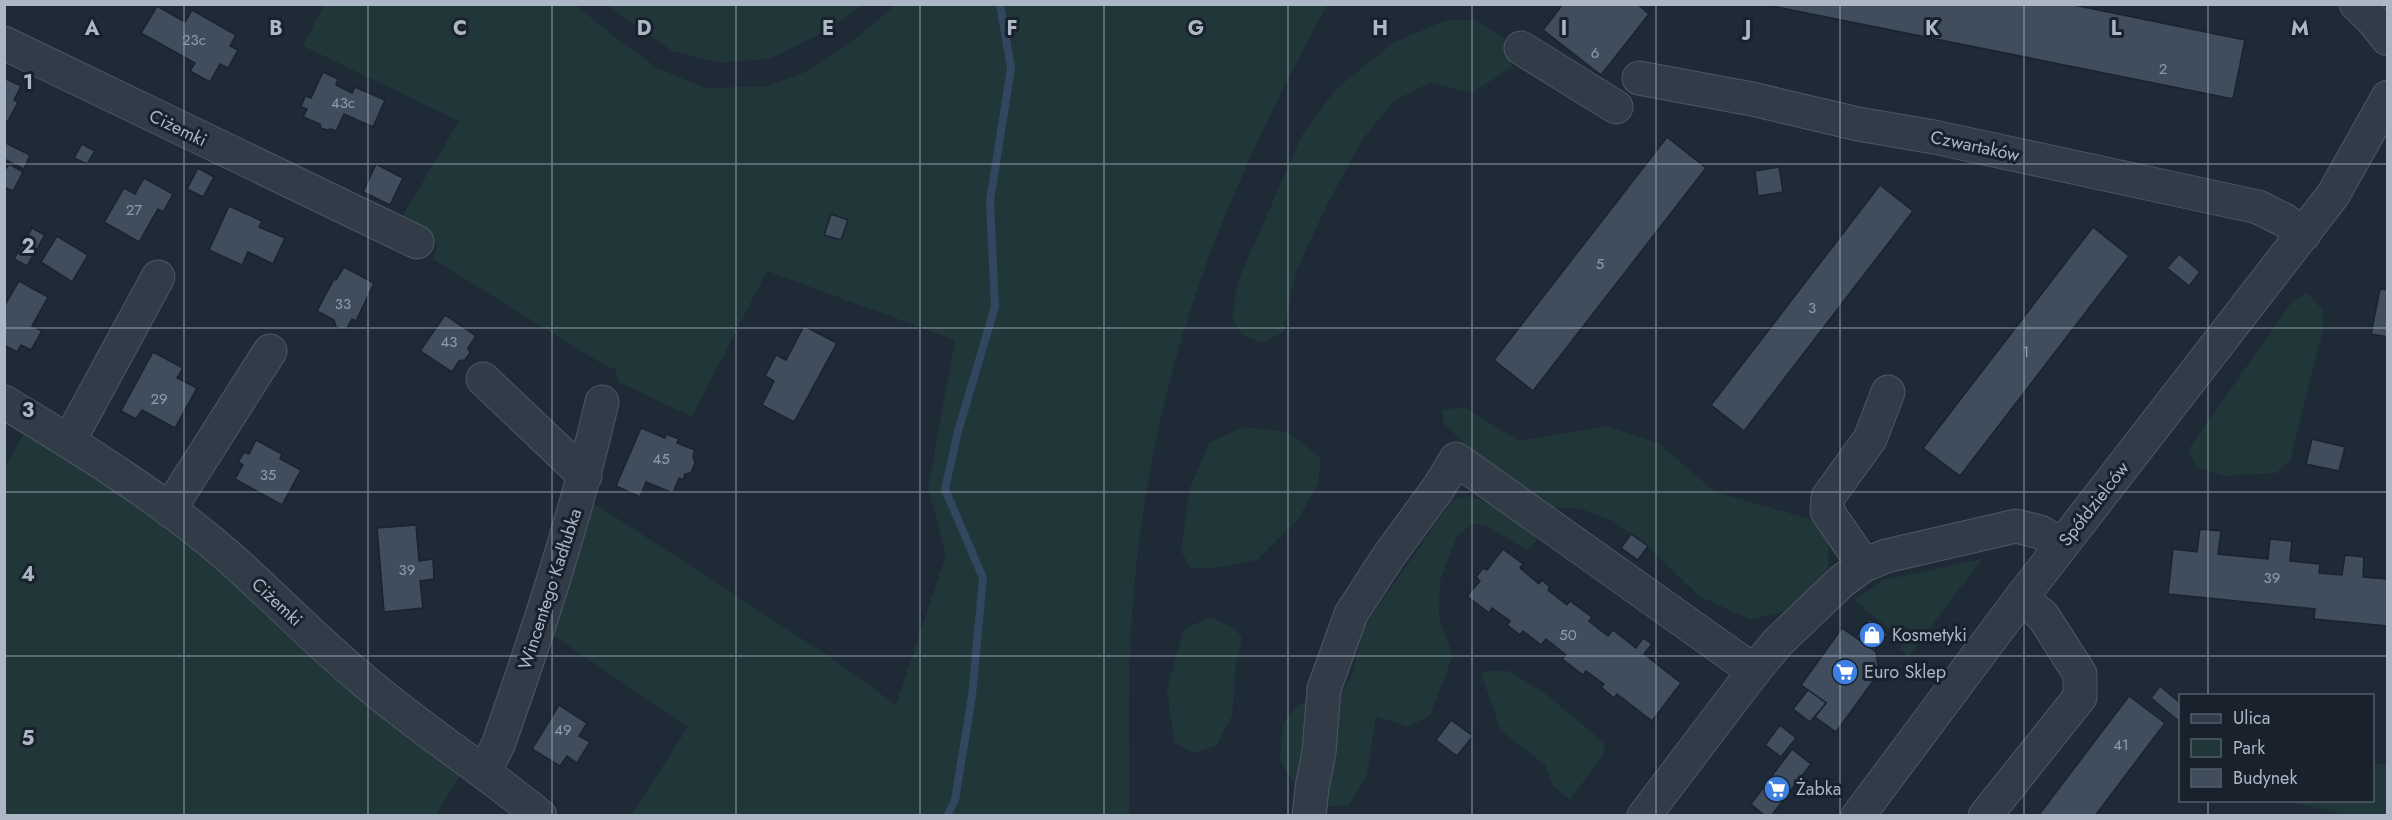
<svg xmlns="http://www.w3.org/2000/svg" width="2392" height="820" viewBox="0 0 2392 820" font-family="Jost,sans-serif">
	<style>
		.green { fill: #213638 }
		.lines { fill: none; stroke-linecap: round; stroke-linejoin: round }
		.stream { stroke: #31465f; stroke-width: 8 }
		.building { fill: #404d5c; stroke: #1a232e; stroke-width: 1.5 }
		.minor-casing { stroke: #4d5763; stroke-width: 35 }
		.minor { stroke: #323c48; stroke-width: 33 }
		.grid { fill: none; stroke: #acb7c5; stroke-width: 1.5; stroke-opacity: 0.55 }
		.labels { text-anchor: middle; stroke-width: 6; stroke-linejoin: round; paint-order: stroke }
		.number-label { font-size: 15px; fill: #919cab }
		.street-label { font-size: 18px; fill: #acb7c5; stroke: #18212c }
		.poi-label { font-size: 18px; fill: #acb7c5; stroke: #18212c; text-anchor: start }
		.grid-label { font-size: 20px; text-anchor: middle; font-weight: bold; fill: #acb7c5; stroke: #18212c; stroke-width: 6; stroke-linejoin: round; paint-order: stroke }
	</style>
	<rect width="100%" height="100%" fill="#1f2a37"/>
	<!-- green -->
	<g class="green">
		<path d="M324 5H576L612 35 657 68 705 88 768 86 810 70 860 35 895 5H1327C1285 83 1245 163 1213 246 1168 363 1140 491 1132 616 1127 682 1130 749 1129 815H631L688 727 544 629 586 498 833 659 896 705 946 555 928 488 955 340 767 271 692 417 619 382 615 369 604 365 433 259 438 245 397 225 459 121 303 46Z"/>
		<polygon points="607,5 863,5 828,30 769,59 719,63 672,51"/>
		<polygon points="1446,20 1475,20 1504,38 1512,67 1472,93 1430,83 1394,101 1363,139 1329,201 1295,273 1284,332 1262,343 1242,335 1232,319 1238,281 1302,135 1336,89 1393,43"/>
		<polygon points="2307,293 2323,310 2323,330 2290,461 2276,473 2223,476 2196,467 2188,450 2291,303"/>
		<polygon points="1464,407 1519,441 1607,426 1658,443 1715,492 1814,520 1829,537 1828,573 1789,610 1751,620 1699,596 1648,546 1613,521 1581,509 1550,507 1468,446 1444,424 1442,410"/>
		<polygon points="1244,427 1287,432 1321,458 1318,484 1298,519 1257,560 1209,569 1190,567 1181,551 1190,488 1209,443"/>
		<polygon points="27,428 163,518 464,769 436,815 5,816 5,467"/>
		<path d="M1468 496C1495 503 1522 517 1537 540L1526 550 1487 526 1472 524 1457 536 1440 581 1439 617 1453 656 1430 715 1408 727 1376 716 1367 776 1349 805 1327 807 1296 786 1280 760 1283 723 1299 704 1336 703 1352 674 1364 627 1452 500Z"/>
		<polygon points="1982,559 1908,657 1899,649 1904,641 1854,600 1884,580"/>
		<polygon points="1211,617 1235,629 1242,638 1236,662 1232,716 1216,746 1194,753 1174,743 1167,689 1184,629"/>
		<polygon points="1485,671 1508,671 1545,693 1605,744 1603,755 1570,800 1553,786 1545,765 1501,731 1481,673"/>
		<polygon points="2373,763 2387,765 2387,815 2348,815 2287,801 2372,800"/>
	</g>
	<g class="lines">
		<!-- stream -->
		<polyline class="stream" points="947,816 955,800 972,696 983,578 945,489 958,431 995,307 990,201 1011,68 1000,4"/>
	</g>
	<!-- building -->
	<g class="building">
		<polygon points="1563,4 1637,4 1649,14 1601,75 1543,30"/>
		<polygon points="1762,4 2069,4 2245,40 2233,99"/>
		<polygon points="157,6 185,22 192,10 236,35 230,46 238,50 228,68 220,64 210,82 190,71 195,63 141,33"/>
		<polygon points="323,72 338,79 336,85 352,93 355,87 385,100 373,127 344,114 336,131 331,129 327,130 321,128 320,124 303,117 307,109 301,107 305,96 311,98"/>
		<polygon points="4,78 21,86 14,100 18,102 8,121 4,120"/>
		<polygon points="1667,137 1706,168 1533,391 1494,360"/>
		<polygon points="4,142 30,155 24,169 4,159"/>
		<polygon points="82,144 95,151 87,164 74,158"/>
		<polygon points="9,164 23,172 13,191 4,187 4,171"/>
		<polygon points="376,164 403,178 390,205 363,192"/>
		<polygon points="1779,167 1783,192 1758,196 1755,171"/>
		<polygon points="198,168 214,177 203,197 187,189"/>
		<polygon points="144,178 173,194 163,212 158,209 139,242 104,222 124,188 135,194"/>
		<polygon points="1880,185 1913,211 1744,431 1711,405"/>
		<polygon points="229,206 262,221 259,227 285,238 273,264 248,252 242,265 209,250"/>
		<polygon points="831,214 848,220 841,240 824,235"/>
		<polygon points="2093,227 2129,256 1960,476 1923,448"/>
		<polygon points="32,228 45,235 27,266 14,259"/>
		<polygon points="57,236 88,255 72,282 41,262"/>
		<polygon points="2179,254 2200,272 2189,286 2167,268"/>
		<polygon points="344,267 374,283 356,321 352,319 347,328 341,329 336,327 334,320 317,311 334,279 336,280"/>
		<polygon points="19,281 48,297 32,326 42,331 31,350 21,345 17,352 4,345 4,307"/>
		<polygon points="2380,289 2388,290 2388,337 2371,334"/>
		<polygon points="445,315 476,336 468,348 470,353 465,360 459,361 452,372 420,351"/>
		<polygon points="804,326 837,343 794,422 762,405 774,381 765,376 776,355 786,360"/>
		<polygon points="153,352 183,368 177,378 197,388 175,428 142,410 136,419 121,411"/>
		<polygon points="641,428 665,438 666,434 679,439 677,443 695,450 693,456 695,463 691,473 685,474 683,480 679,478 673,493 646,482 640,497 616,486"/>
		<polygon points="2312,439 2345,447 2339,471 2306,464"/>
		<polygon points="256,440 282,454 280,459 301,470 282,505 235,479 243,465 238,462 244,452 249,454"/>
		<polygon points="416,525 419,561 433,559 434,579 420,581 423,608 384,612 377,528"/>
		<polygon points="2200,529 2221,531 2218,554 2268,559 2270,539 2292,541 2290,561 2320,564 2319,573 2342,575 2345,555 2364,557 2363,577 2388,579 2388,626 2314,619 2315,609 2168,594 2173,549 2197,552"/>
		<polygon points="1631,534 1648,546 1638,560 1621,548"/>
		<polygon points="1503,549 1523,564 1520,568 1539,584 1542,580 1550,587 1548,590 1567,605 1570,601 1592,617 1589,621 1608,636 1613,630 1636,648 1643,638 1652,644 1644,654 1681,683 1652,721 1617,694 1614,698 1601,687 1604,684 1586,671 1583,675 1562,659 1566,655 1546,639 1541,645 1523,631 1520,635 1507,625 1510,621 1492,608 1489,613 1467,596 1480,581 1476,577 1483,568 1487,570"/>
		<polygon points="1869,619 1888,634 1874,651 1856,637"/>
		<polygon points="1842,628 1876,652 1879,673 1836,732 1815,717 1826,703 1801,685"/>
		<polygon points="2160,686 2180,703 2180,722 2151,698"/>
		<polygon points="1808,690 1826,703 1810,722 1793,709"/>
		<polygon points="2129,696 2165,723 2095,816 2038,816"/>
		<polygon points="559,705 587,723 579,736 590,742 577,763 567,756 560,766 532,749"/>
		<polygon points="1451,720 1473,736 1457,756 1436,740"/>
		<polygon points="1780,725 1796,738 1781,757 1765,745"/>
		<polygon points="1792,749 1811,764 1771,816 1765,816 1751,804"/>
	</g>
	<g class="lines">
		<defs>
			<g id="minor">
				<polyline points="2356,4 2372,19 2388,39"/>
				<polyline points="4,43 417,242"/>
				<polyline points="1521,48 1616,107"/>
				<polyline points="1639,78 1752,99 1858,124 1934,137 2258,207 2284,220 2304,234"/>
				<polyline points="483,379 585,476"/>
				<path d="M4 402C82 449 160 497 229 557 274 597 316 641 363 680 419 728 482 768 540 816"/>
				<polyline points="69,441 158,277"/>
				<polyline points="169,510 270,351"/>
				<polyline points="1864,565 1827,511 1828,497 1870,439 1888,392"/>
				<path d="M482 770 490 760 498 745C538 632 575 519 602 402"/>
				<polyline points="1309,816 1312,788 1319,752 1324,689 1351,614 1388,557 1439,487 1456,459 1754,671"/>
				<polyline points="1644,816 1754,671 1778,642 1842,581 1864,565 1886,556 2016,526 2040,532 2062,545"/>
				<polyline points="1858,816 2021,598 2333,195 2388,97"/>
				<polyline points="1985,816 2080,697 2080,674 2043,616 2021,598"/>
			</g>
		</defs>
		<!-- minor casing -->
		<use href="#minor" class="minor-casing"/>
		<!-- minor -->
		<use href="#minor" class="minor"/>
	</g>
	<!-- grid -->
	<path class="grid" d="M184 4V816M368 4V816M552 4V816M736 4V816M920 4V816M1104 4V816M1288 4V816M1472 4V816M1656 4V816M1840 4V816M2024 4V816M2208 4V696M4 164H2388M4 328H2388M4 492H2388M4 656H2388M2208 800V816"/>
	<!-- icons -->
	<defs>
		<symbol id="shop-disc" viewBox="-11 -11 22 22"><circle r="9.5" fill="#3f7fe0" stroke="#18212c"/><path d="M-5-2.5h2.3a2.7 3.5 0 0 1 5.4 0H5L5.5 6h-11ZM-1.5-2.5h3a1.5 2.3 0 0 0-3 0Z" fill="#fff"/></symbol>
		<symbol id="supermarket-disc" viewBox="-11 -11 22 22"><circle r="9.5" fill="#3f7fe0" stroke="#18212c"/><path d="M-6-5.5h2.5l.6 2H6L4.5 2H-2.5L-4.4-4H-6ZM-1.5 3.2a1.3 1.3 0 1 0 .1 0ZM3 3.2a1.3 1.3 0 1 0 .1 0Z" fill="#fff"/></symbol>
	</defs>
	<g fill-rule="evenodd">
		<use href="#shop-disc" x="1857" y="620" width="30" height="30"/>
		<use href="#supermarket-disc" x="1830" y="657" width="30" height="30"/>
		<use href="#supermarket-disc" x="1762" y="774" width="30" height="30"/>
	</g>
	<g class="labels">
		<!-- number labels -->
		<g class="number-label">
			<text x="194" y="45">23c</text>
			<text x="1595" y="58">6</text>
			<text x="2163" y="74">2</text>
			<text x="343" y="108">43c</text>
			<text x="134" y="215">27</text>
			<text x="1600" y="269">5</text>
			<text x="343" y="309">33</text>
			<text x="1812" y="313">3</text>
			<text x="449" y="347">43</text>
			<text x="2026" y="357">1</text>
			<text x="159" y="404">29</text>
			<text x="661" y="464">45</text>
			<text x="268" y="480">35</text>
			<text x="407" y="575">39</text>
			<text x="2272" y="583">39</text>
			<text x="1568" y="640">50</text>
			<text x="563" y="735">49</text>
			<text x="2121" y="750">41</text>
		</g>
		<!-- street labels -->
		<g class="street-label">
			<text transform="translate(178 128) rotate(26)" y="6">Ciżemki</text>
			<text transform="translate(1975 146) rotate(12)" y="6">Czwartaków</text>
			<text transform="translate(2094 504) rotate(-52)" y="6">Spółdzielców</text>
			<text transform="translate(550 589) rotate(-72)" y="6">Wincentego Kadłubka</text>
			<text transform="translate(277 602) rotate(43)" y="6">Ciżemki</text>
		</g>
		<!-- poi labels -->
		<g class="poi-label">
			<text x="1892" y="641">Kosmetyki</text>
			<text x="1864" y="678">Euro Sklep</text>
			<text x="1796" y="795">Żabka</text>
		</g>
	</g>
	<g class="grid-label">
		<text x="92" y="35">A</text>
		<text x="276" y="35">B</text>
		<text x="460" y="35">C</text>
		<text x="644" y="35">D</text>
		<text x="828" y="35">E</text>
		<text x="1012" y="35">F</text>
		<text x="1196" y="35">G</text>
		<text x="1380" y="35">H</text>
		<text x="1564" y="35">I</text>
		<text x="1748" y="35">J</text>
		<text x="1932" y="35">K</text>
		<text x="2116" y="35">L</text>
		<text x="2300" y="35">M</text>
		<text x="28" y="89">1</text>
		<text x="28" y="253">2</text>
		<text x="28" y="417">3</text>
		<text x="28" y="581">4</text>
		<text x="28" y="745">5</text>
	</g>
	<!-- border -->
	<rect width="2392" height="820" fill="none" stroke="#acb7c5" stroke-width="12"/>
	<!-- legend -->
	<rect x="2179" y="694" width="195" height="108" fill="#18212c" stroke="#535d69" stroke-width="1.5"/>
	<rect x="2191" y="714" width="30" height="9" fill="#323c48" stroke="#535d69" stroke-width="1.5"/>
	<text x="2233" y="724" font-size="18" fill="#acb7c5">Ulica</text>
	<rect x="2191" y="739" width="30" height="18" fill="#213638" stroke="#535d69" stroke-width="1.5"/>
	<text x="2233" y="754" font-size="18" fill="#acb7c5">Park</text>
	<rect x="2191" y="769" width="30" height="18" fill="#404d5c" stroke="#535d69" stroke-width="1.5"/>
	<text x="2233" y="784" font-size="18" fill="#acb7c5">Budynek</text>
</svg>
